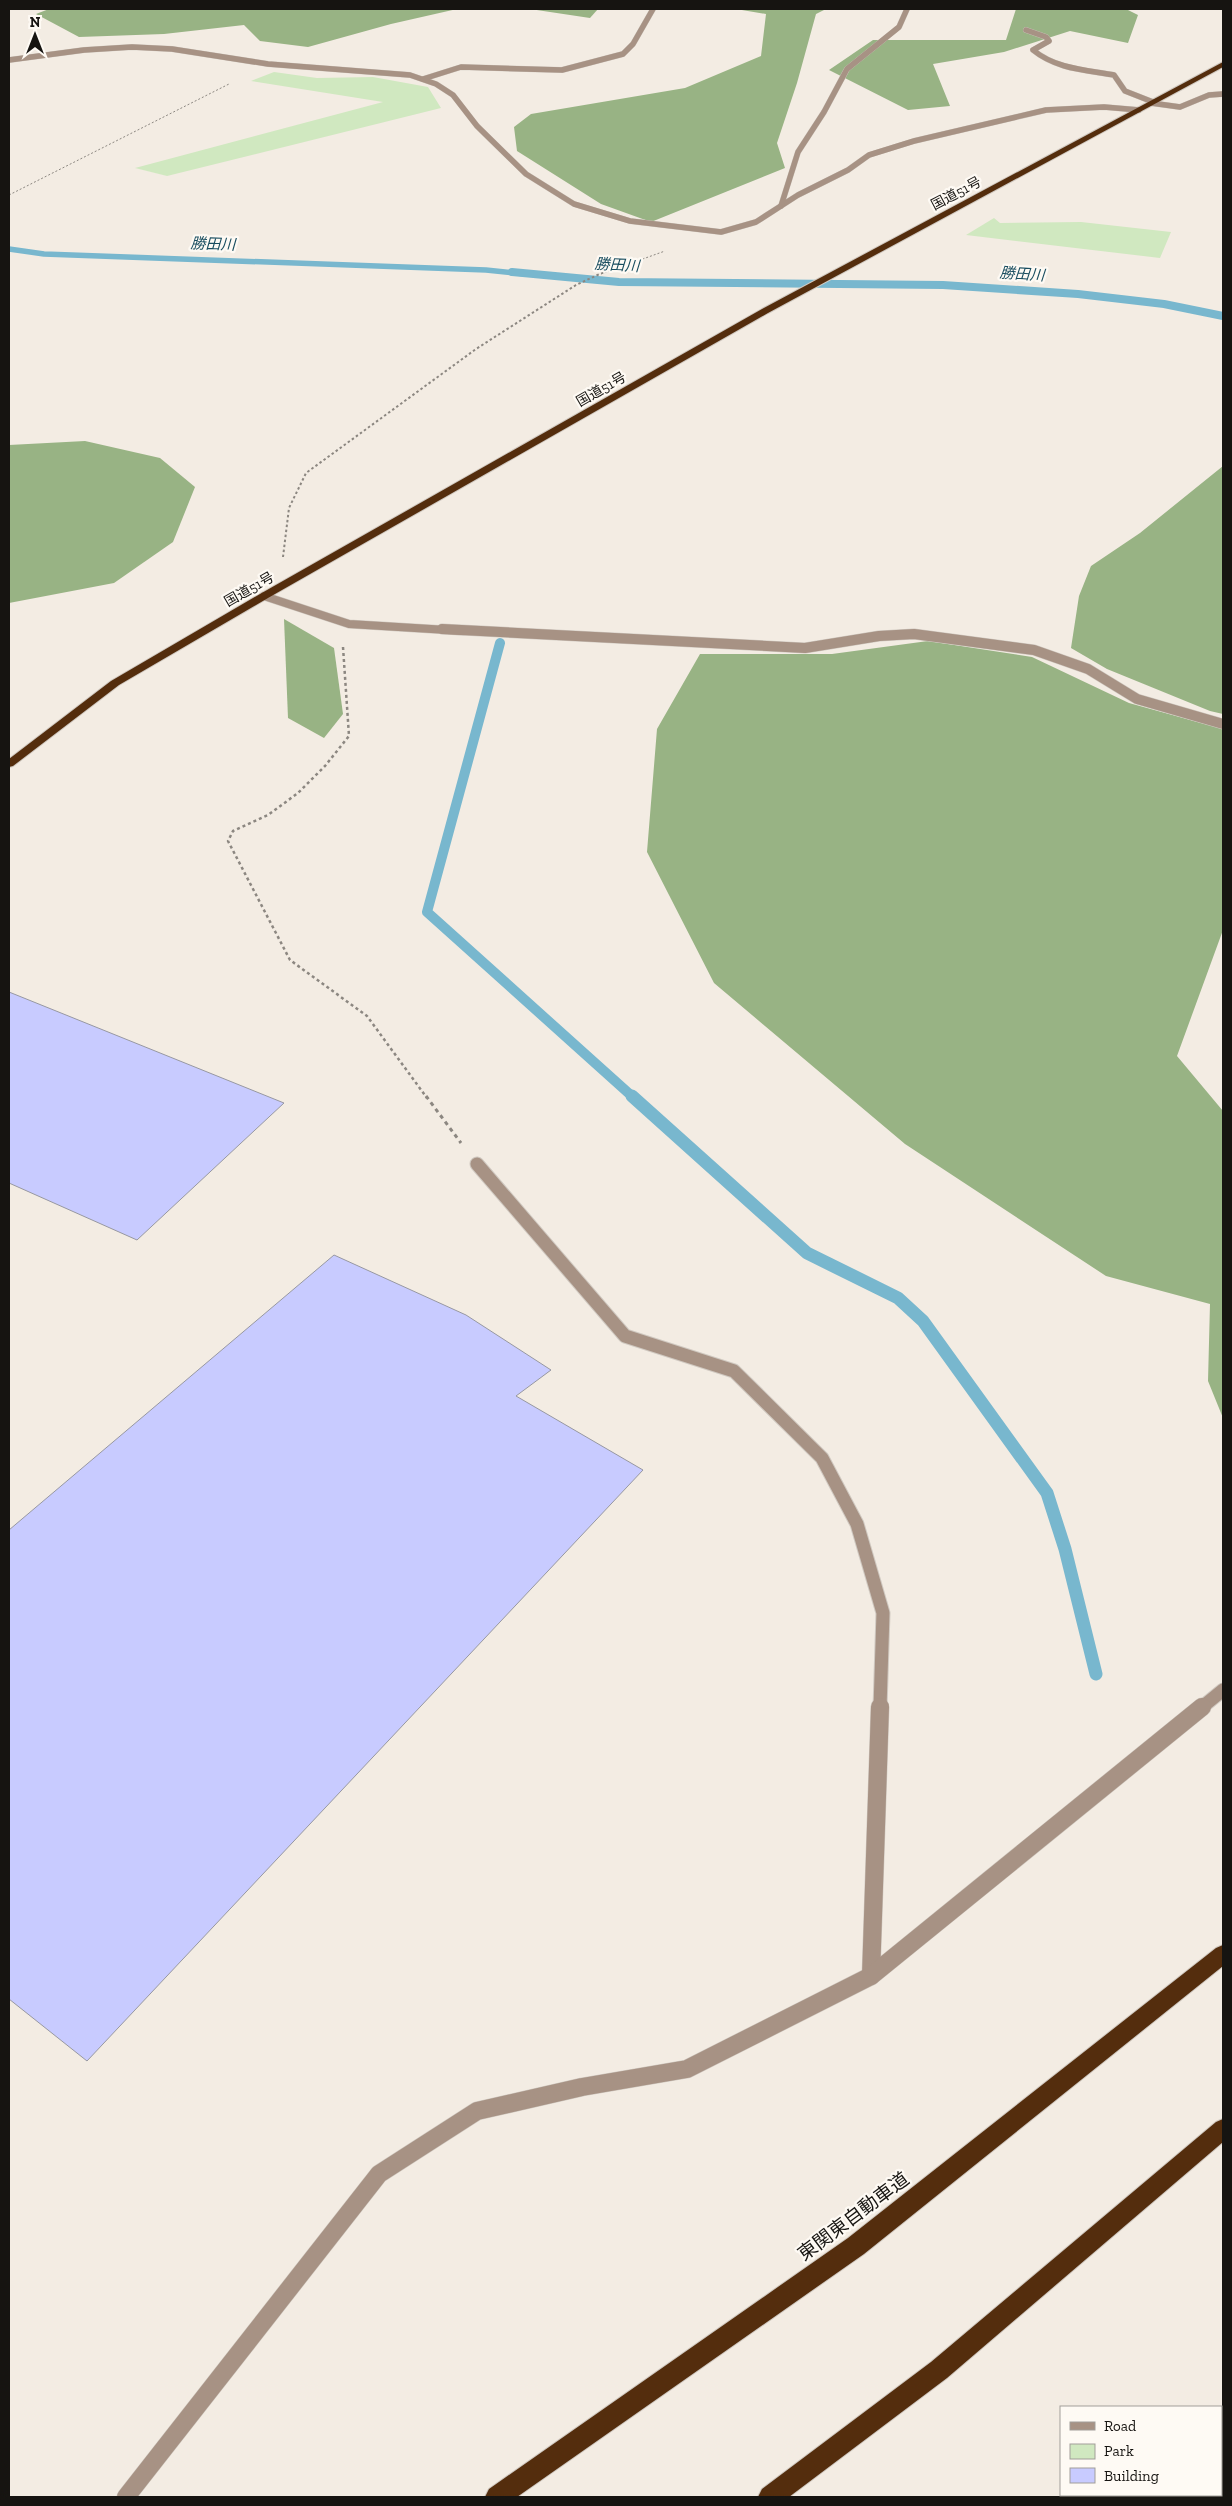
<svg xmlns="http://www.w3.org/2000/svg" width="1232" height="2506" viewBox="0 0 1232 2506" font-family="'Zilla Slab','Noto Sans JP',serif">
	<style>
		.green { fill: #d0e8c0 }
		.forest { fill: #98b384 }
		.lines { fill: none; stroke-linecap: round; stroke-linejoin: round }
		.stream-far3 { stroke: #78b7ce; stroke-width: 5.5 }
		.stream-far2 { stroke: #78b7ce; stroke-width: 8 }
		.stream-far1 { stroke: #78b7ce; stroke-width: 10 }
		.stream { stroke: #78b7ce; stroke-width: 13 }
		.building { fill: #c8cbff; stroke: #9798a1 }
		.minor-far4-casing { stroke: #d0c9c1; stroke-width: 6 }
		.minor-far3-casing { stroke: #d0c9c1; stroke-width: 9 }
		.minor-far2-casing { stroke: #d0c9c1; stroke-width: 11 }
		.minor-far1-casing { stroke: #d0c9c1; stroke-width: 15 }
		.minor-casing { stroke: #d0c9c1; stroke-width: 19 }
		.highway-casing { stroke: #d0c9c1; stroke-width: 2 }
		.path-far3 { stroke: #8c8781; stroke-width: 1; stroke-dasharray: 2 2; stroke-linecap: butt }
		.path-far2 { stroke: #8c8781; stroke-width: 2; stroke-dasharray: 2.5 2.5; stroke-linecap: butt }
		.path-far1 { stroke: #8c8781; stroke-width: 2.5; stroke-dasharray: 3 3; stroke-linecap: butt }
		.path { stroke: #8c8781; stroke-width: 3; stroke-dasharray: 4 4; stroke-linecap: butt }
		.minor-far4 { stroke: #a79284; stroke-width: 5.5 }
		.minor-far3 { stroke: #a79284; stroke-width: 8 }
		.minor-far2 { stroke: #a79284; stroke-width: 10 }
		.minor-far1 { stroke: #a79284; stroke-width: 13 }
		.minor { stroke: #a79284; stroke-width: 18 }
		.highway { fill: #542d0d; fill-rule: evenodd }
		.labels { text-anchor: middle; stroke-width: 4.5; stroke-linejoin: round; paint-order: stroke }
		.far-street-label { font-size: 14px; fill: #161411; stroke: #fefaf4 }
		.far-water-label { font-size: 15px; font-style: italic; fill: #194d5f; stroke: #fefaf4 }
		.near-street-label { font-size: 19px; fill: #161411; stroke: #fefaf4 }
	</style>
	<rect width="100%" height="100%" fill="#f3ece3"/>
	<!-- green -->
	<g class="green">
		<polygon points="274,72 317,78 373,77 428,87 441,108 167,176 135,168 383,102 251,81"/>
		<polygon points="994,218 1000,223 1081,222 1171,232 1160,258 966,235"/>
	</g>
	<!-- forest -->
	<g class="forest">
		<polygon points="49,9 457,9 391,24 308,47 260,41 244,25 164,34 79,37 36,14"/>
		<polygon points="530,9 598,9 590,18"/>
		<polygon points="736,9 826,9 816,14 797,83 777,143 785,168 651,222 601,204 517,151 514,127 531,114 685,88 761,56 766,14"/>
		<polygon points="1016,9 1126,9 1138,15 1128,43 1070,31 1004,52 933,64 950,106 908,110 829,70 873,40 1006,40"/>
		<polygon points="85,441 160,458 195,487 173,542 114,583 9,603 9,445"/>
		<polygon points="1223,466 1223,714 1210,711 1107,669 1071,648 1079,596 1091,566 1140,533"/>
		<polygon points="284,619 334,648 343,714 324,738 288,718"/>
		<polygon points="928,641 1032,657 1129,703 1223,729 1223,930 1177,1056 1223,1111 1223,1418 1208,1381 1210,1304 1106,1276 905,1144 714,983 647,852 657,729 700,654 832,654"/>
	</g>
	<g class="lines">
		<!-- stream-far3 -->
		<polyline class="stream-far3" points="9,249 44,254 486,270 526,274"/>
		<!-- stream-far2 -->
		<polyline class="stream-far2" points="512,272 619,282 943,285 1078,294 1164,304 1223,316"/>
		<!-- stream-far1 -->
		<polyline class="stream-far1" points="500,643 427,912 634,1098"/>
		<!-- stream -->
		<polyline class="stream" points="632,1096 807,1253 898,1298 923,1321 1047,1493 1065,1549 1096,1674"/>
	</g>
	<!-- building -->
	<g class="building">
		<polygon points="9,992 284,1103 137,1240 9,1183"/>
		<polygon points="334,1255 466,1315 551,1370 516,1396 643,1470 87,2061 9,1999 9,1530"/>
	</g>
	<g class="lines">
		<defs>
			<g id="minor-far4">
				<path d="M1026 30 1046 37 1049 41 1033 50C1056 69 1086 70 1114 75L1125 91 1153 102"/>
				<polyline points="9,60 84,50 132,47 172,49 268,64 410,75 436,84 453,95 477,126 526,174 574,204 630,221 721,232 756,222 798,195 848,170 869,155 914,141 1046,110 1104,107 1139,110"/>
				<polyline points="423,79 461,67 562,70 623,54 633,44 653,9"/>
				<polyline points="1151,103 1180,107 1209,95 1223,94"/>
				<polyline points="781,206 798,152 824,112 847,69 899,27 907,9"/>
			</g>
			<polyline id="minor-far3" points="264,596 349,624 464,631"/>
			<polyline id="minor-far2" points="442,629 805,648 879,636 914,634 1034,650 1088,669 1137,699 1223,724"/>
			<g id="minor-far1">
				<polyline points="477,1164 625,1336 734,1371 822,1458 857,1524 883,1613 880,1708"/>
				<polyline points="1201,1708 1223,1690"/>
			</g>
			<g id="minor">
				<polyline points="871,1976 880,1707"/>
				<polyline points="126,2497 379,2174 477,2111 582,2087 687,2069 871,1976 1202,1707"/>
			</g>
			<g id="highway">
				<polygon points="1223,62 1223,67 768,313 268,598 119,685 13,766 9,767 9,759 111,681 260,594 762,309"/>
				<polygon points="1223,1945 1223,1966 864,2254 517,2497 485,2497 489,2489 848,2238 1216,1948"/>
				<polygon points="1223,2119 1223,2142 947,2378 789,2497 758,2497 762,2489 931,2362 1216,2122"/>
			</g>
		</defs>
		<!-- minor-far4 casing -->
		<use href="#minor-far4" class="minor-far4-casing"/>
		<!-- minor-far3 casing -->
		<use href="#minor-far3" class="minor-far3-casing"/>
		<!-- minor-far2 casing -->
		<use href="#minor-far2" class="minor-far2-casing"/>
		<!-- minor-far1 casing -->
		<use href="#minor-far1" class="minor-far1-casing"/>
		<!-- minor casing -->
		<use href="#minor" class="minor-casing"/>
		<!-- highway casing -->
		<use href="#highway" class="highway-casing"/>
		<!-- path-far3 -->
		<g class="path-far3">
			<polyline points="9,195 229,84"/>
			<polyline points="601,274 665,251"/>
		</g>
		<!-- path-far2 -->
		<polyline class="path-far2" points="283,557 289,508 306,473 476,349 576,285 604,272"/>
		<!-- path-far1 -->
		<polyline class="path-far1" points="343,647 349,736 325,766 298,793 268,815 233,831 228,841 290,960 367,1016 427,1098"/>
		<!-- path -->
		<polyline class="path" points="426,1096 461,1143"/>
		<!-- minor-far4 -->
		<use href="#minor-far4" class="minor-far4"/>
		<!-- minor-far3 -->
		<use href="#minor-far3" class="minor-far3"/>
		<!-- minor-far2 -->
		<use href="#minor-far2" class="minor-far2"/>
		<!-- minor-far1 -->
		<use href="#minor-far1" class="minor-far1"/>
		<!-- minor -->
		<use href="#minor" class="minor"/>
		<!-- highway -->
		<use href="#highway" class="highway"/>
	</g>
	<g class="labels">
		<!-- far-street labels -->
		<g class="far-street-label">
			<text transform="translate(956 193) rotate(-28)" y="5">国道51号</text>
			<text transform="translate(601 389) rotate(-30)" y="5">国道51号</text>
			<text transform="translate(249 589) rotate(-30)" y="5">国道51号</text>
		</g>
		<!-- far-water labels -->
		<g class="far-water-label">
			<text transform="translate(213 244) rotate(2)" y="5">勝田川</text>
			<text transform="translate(617 265) rotate(3)" y="5">勝田川</text>
			<text transform="translate(1022 274) rotate(4)" y="5">勝田川</text>
		</g>
		<!-- near-street labels -->
		<g class="near-street-label">
			<text transform="translate(853 2216) rotate(-37)" y="7">東関東自動車道</text>
		</g>
	</g>
	<!-- border -->
	<rect width="1232" height="2506" fill="none" stroke="#161411" stroke-width="20"/>
	<!-- legend -->
	<rect x="1060" y="2406" width="162" height="90" fill="#fefaf4" stroke="#a19e99"/>
	<rect x="1070" y="2422" width="25" height="8" fill="#a79284" stroke="#a19e99"/>
	<text x="1104" y="2431" font-size="15" fill="#161411">Road</text>
	<rect x="1070" y="2444" width="25" height="15" fill="#d0e8c0" stroke="#a19e99"/>
	<text x="1104" y="2456" font-size="15" fill="#161411">Park</text>
	<rect x="1070" y="2468" width="25" height="15" fill="#c8cbff" stroke="#a19e99"/>
	<text x="1104" y="2481" font-size="15" fill="#161411">Building</text>
	<!-- north arrow -->
	<g transform="translate(35 35)" stroke="#fefaf4" stroke-width="4" paint-order="stroke">
	<path d="M0-4L9 19L0 12L-9 19Z" fill="#161411"/>
	<text y="-8" font-size="14" font-weight="bold" text-anchor="middle" fill="#161411">N</text>
	</g>
</svg>
